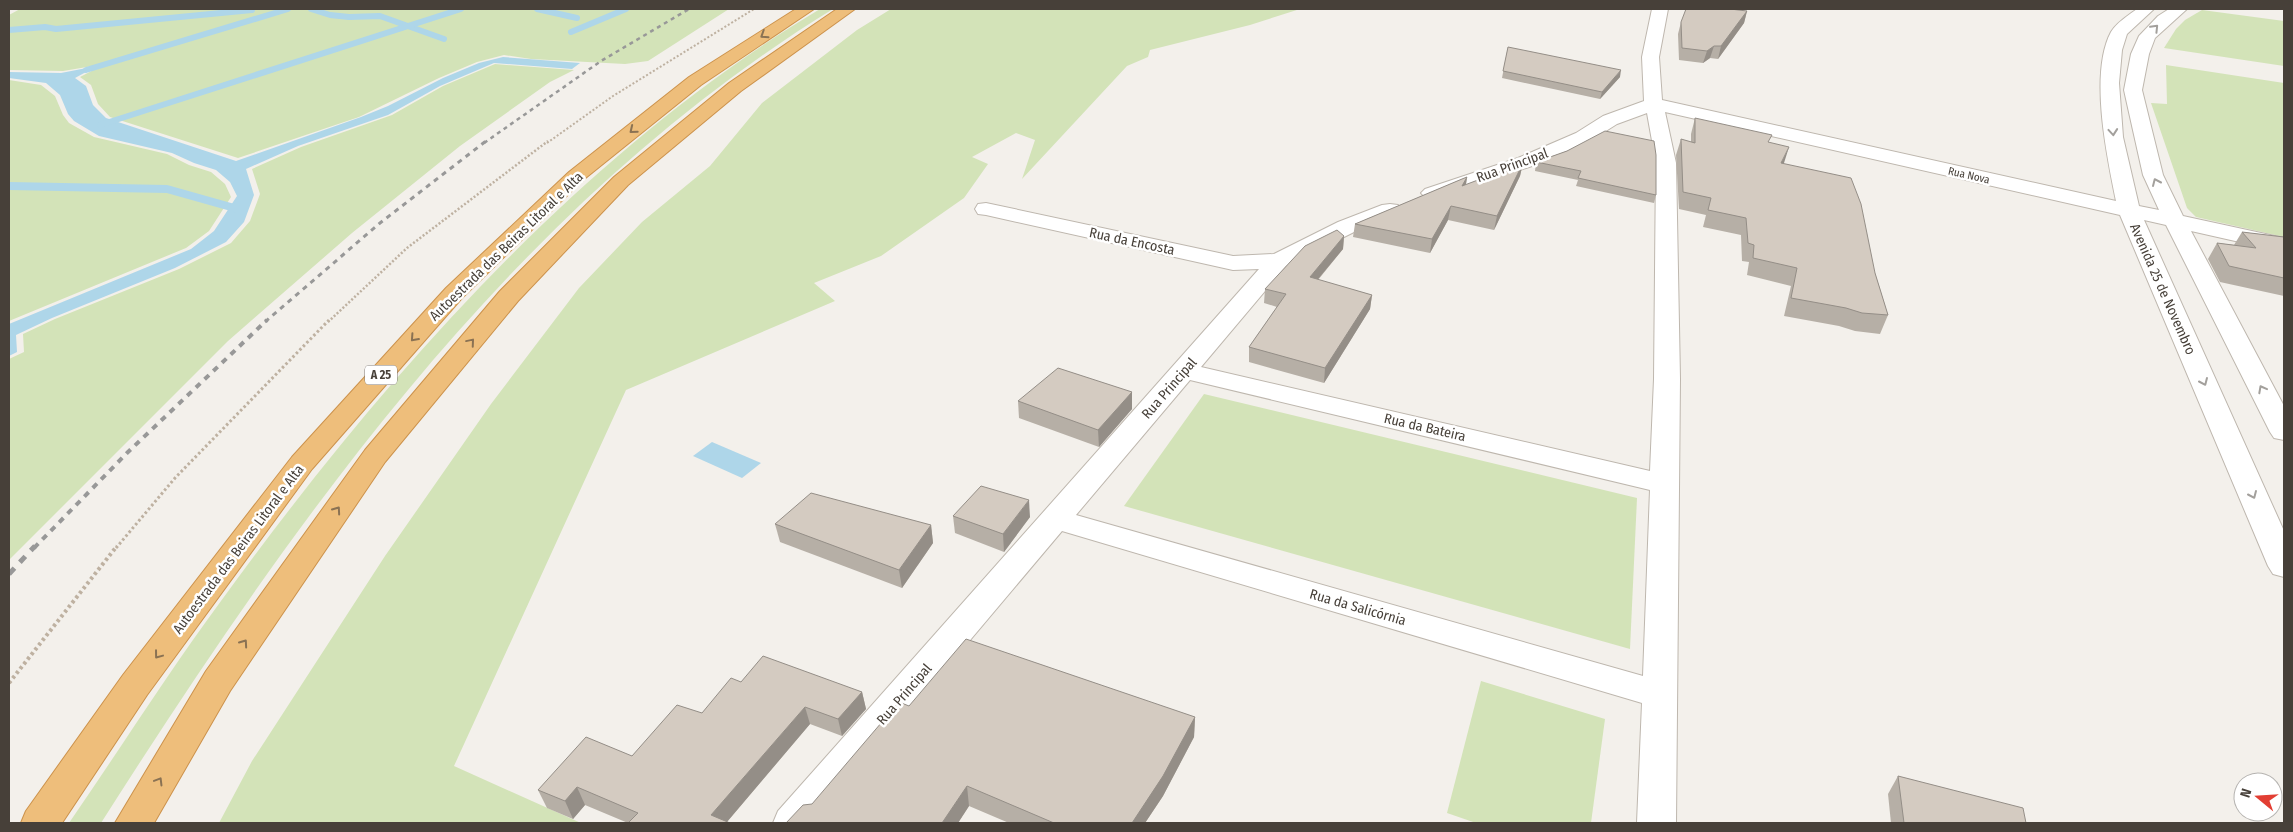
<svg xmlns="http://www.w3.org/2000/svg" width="2293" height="832" viewBox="0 0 2293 832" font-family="'Fira Sans Condensed',sans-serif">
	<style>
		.green { fill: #d3e3b8 }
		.water { fill: #aed6e9 }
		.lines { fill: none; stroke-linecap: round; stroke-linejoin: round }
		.stream-far1 { stroke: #aed6e9; stroke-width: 6 }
		.stream { stroke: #aed6e9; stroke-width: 8 }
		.minor-casing { stroke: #beb7ae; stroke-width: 2 }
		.highway-casing { stroke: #cc924c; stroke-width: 2 }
		.path-far3 { stroke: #beb1a1; stroke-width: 2; stroke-dasharray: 2 2; stroke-linecap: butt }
		.path-far2 { stroke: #beb1a1; stroke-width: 2.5; stroke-dasharray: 2 2; stroke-linecap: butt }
		.path-far1 { stroke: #beb1a1; stroke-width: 3; stroke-dasharray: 2.5 2.5; stroke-linecap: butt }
		.path { stroke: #beb1a1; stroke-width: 4; stroke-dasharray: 3 3; stroke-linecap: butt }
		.minor { fill: #fff; fill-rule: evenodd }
		.highway { fill: #eebe7b; fill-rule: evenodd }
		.rail-far3 { stroke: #989898; stroke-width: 2.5; stroke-dasharray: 4 4; stroke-linecap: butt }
		.rail-far2 { stroke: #989898; stroke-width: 3; stroke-dasharray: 5 5; stroke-linecap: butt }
		.rail-far1 { stroke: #989898; stroke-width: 4; stroke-dasharray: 6 6; stroke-linecap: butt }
		.rail { stroke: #989898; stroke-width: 5; stroke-dasharray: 8 8; stroke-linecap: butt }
		.wall { fill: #b6afa6 }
		.shaded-wall { fill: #948e87 }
		.building { fill: #d4cbc1; stroke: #948e87 }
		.oneway { stroke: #a3a09c }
		.oneway2 { stroke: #8a7253 }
		.labels { text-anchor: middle; stroke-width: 5; stroke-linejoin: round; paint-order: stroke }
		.far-street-label { font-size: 11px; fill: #474039; stroke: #fff }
		.shield { fill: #fff; stroke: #7e7974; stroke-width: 1 }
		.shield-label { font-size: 12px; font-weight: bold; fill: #474039 }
		.street-label { font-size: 14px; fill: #474039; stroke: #fff }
	</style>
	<rect width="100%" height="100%" fill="#f3f0eb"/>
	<!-- green -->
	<g class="green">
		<polygon points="20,9 729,9 648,61 625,64 531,59 504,55 477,62 439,78 359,117 238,158 110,117 98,104 91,85 80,77 105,64 63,71 9,70 9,15"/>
		<path d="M820 9H833C516 204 297 515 101 823H69C120 749 168 673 221 601 383 378 581 152 820 9Z"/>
		<polygon points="891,9 1300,9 1250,25 1150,50 1148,57 1127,66 1022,179 1035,140 1016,133 972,157 988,164 964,198 881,256 814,283 835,301 626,390 454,766 581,823 219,823 252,761 385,556 491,404 579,288 642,222 710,166 762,103 857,30"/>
		<polygon points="2202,10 2284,21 2284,66 2164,48 2176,29 2185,20"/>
		<polygon points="495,64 574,70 550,82 460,146 352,233 228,341 9,560 9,359 24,352 23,334 55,319 179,269 231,243 250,221 260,194 252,169 301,147 392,115 443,86"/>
		<polygon points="2166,65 2284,83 2284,237 2196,217 2187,208 2151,103 2167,104"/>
		<polygon points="9,80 41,85 55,96 63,115 69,123 94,137 167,154 189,165 211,172 225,184 231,197 209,231 186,248 9,321"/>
		<polygon points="1204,394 1637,498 1630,649 1124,506"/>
		<polygon points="1481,681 1605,719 1591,823 1476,823 1447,813"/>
	</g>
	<!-- water -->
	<g class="water">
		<polygon points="503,57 580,63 572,69 494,63 440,86 388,115 298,146 246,169 254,195 244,222 226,242 175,268 52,318 16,335 17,352 9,356 9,324 191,249 214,231 237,196 230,182 216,170 194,163 172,153 99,136 74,121 68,114 60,95 46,83 9,78 9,72 61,73 97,66 75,78 86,86 93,105 106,118 236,161 361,117 388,106 443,78 479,63"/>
		<polygon points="712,442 761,463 742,478 693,456"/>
	</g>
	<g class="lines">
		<!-- stream-far1 -->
		<g class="stream-far1">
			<polyline points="311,9 330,15 349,17 380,16 444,39"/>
			<polyline points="537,9 577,18"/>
			<polyline points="9,30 45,27 56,29 252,10"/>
			<polyline points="571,32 626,9"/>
			<polyline points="86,70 288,9"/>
			<polyline points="100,125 461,9"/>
		</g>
		<!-- stream -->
		<polyline class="stream" points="9,186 167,189 238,209"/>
		<defs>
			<path id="minor" d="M1652 9H1668L1659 57 1662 100 2116 201C2107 157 2089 73 2111 32 2116 23 2129 15 2137 9H2154L2127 34 2122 50 2119 83 2123 137 2139 206 2159 210 2143 175 2124 90 2131 54 2139 36 2158 16 2169 9H2187L2155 38 2149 54 2142 90 2163 175 2183 216 2284 238V252L2191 231 2284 406V440L2274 438 2270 432 2166 225 2144 220 2284 531V577L2273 574 2268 566 2120 215 1665 112 1676 163 1680 379 1676 823H1637L1642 703 1062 531 816 823H773L778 811 1259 269 1233 270 986 215 978 214 975 209 978 204 986 203 1233 256 1274 254 1338 222 1382 205 1390 204 1398 205 1401 210 1398 215 1354 232 1286 266 1201 367 1650 471 1654 379 1656 163 1647 113 1617 124 1590 141 1532 166 1432 199 1425 197 1421 193 1425 189 1518 158 1576 133 1603 116 1644 101 1642 57ZM1190 380 1650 490 1643 676 1076 515Z"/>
			<g id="highway">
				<polygon points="796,9 814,9 701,85 583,180 462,298 312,469 147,695 62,823 21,823 26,811 123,675 292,457 446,288 569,172 689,77"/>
				<polygon points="837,9 855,9 741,91 628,185 518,301 385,462 230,691 154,823 115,823 206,671 365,450 500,291 614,177 729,83"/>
			</g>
		</defs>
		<!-- minor casing -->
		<use href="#minor" class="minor-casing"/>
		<!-- highway casing -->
		<use href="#highway" class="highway-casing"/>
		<!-- path-far3 -->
		<polyline class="path-far3" points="547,143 613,96 754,9"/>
		<!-- path-far2 -->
		<polyline class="path-far2" points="328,322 407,248 548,141"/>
		<!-- path-far1 -->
		<polyline class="path-far1" points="116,548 175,478 329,320"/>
		<!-- path -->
		<polyline class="path" points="9,683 117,546"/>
		<!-- minor -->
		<use href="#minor" class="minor"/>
		<!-- highway -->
		<use href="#highway" class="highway"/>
		<!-- rail-far3 -->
		<polyline class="rail-far3" points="484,143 601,61 689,9"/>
		<!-- rail-far2 -->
		<polyline class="rail-far2" points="265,322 380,223 486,141"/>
		<!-- rail-far1 -->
		<polyline class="rail-far1" points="34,548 128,452 267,320"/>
		<!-- rail -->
		<polyline class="rail" points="9,574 35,546"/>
	</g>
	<!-- wall -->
	<g class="wall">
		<polygon points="1747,11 1744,23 1718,59 1710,58 1703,63 1679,60 1678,34 1681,22"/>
		<polygon points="1508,47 1620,77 1600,99 1502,78"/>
		<polygon points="1695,118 1769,143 1784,164 1875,273 1888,315 1880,334 1855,331 1839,326 1784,316 1791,286 1747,275 1749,262 1742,261 1741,235 1703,227 1706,215 1679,209 1676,155 1681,139 1691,142 1691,134"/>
		<polygon points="1567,151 1656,195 1654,203 1576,186 1578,180 1535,171 1536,162"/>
		<polygon points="1523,163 1520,176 1494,230 1448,220 1430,253 1353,237 1355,224 1467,177 1466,185"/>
		<polygon points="2242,232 2284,237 2284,296 2220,282 2208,259 2217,243 2234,245"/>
		<polygon points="1344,236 1343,249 1318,280 1372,295 1370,309 1324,383 1249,362 1249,347 1277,307 1264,303 1265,289"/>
		<polygon points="1132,392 1132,409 1099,447 1019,418 1018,401"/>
		<polygon points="953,516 1030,517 1004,552 955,533"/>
		<polygon points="775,524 931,525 933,543 902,588 780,542"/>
		<polygon points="741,682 862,692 866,709 842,736 810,724 727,822 730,823 628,823 585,805 573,819 547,808 538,790 632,756 702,713"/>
		<polygon points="909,706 1195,717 1194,737 1163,796 1145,823 1009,823 969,806 958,823 786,823 812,804"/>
		<polygon points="1898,776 2026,823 1891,823 1888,794"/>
	</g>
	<!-- shaded-wall -->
	<g class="shaded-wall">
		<polygon points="1747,11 1744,23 1718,59 1721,46"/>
		<polygon points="1714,46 1710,58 1703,63 1707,51"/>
		<polygon points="1621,70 1620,77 1600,99 1602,92"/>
		<polygon points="1789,147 1784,163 1776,180 1781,163"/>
		<polygon points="1523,163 1520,176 1494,230 1497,216"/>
		<polygon points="1467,177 1465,190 1462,186"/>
		<polygon points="1451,206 1448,220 1430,253 1432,239"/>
		<polygon points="1344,236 1343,249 1308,291 1310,277"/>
		<polygon points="1372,295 1370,309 1324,383 1325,368"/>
		<polygon points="1132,392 1132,409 1099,447 1098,430"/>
		<polygon points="1029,500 1030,517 1004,552 1003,534"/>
		<polygon points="931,525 933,543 902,588 899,570"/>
		<polygon points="862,692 866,709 842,736 838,719"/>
		<polygon points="805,707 810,724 726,823 711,815"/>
		<polygon points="1195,717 1194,737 1163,796 1145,823 1132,823"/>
		<polygon points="967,786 969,806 958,823 942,823"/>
		<polygon points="577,787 585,805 573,819 565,801"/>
	</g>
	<!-- building -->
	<g class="building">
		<polygon points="1686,9 1730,9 1747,11 1721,46 1714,46 1707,51 1682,48 1681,22"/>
		<polygon points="1508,47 1621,70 1602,92 1503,71"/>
		<polygon points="1695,118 1772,135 1768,142 1789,147 1781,163 1851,178 1861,204 1875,273 1888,315 1862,313 1846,308 1791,298 1797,268 1753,258 1754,245 1748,243 1746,218 1708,210 1711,198 1683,192 1681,139 1695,143"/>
		<polygon points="1605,131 1654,141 1656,155 1656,195 1578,178 1581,171 1536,162 1567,151"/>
		<polygon points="1523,163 1497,216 1451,206 1432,239 1355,224 1462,179 1467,177 1462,186"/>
		<polygon points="1337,230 1344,236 1310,277 1372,295 1325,368 1249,347 1286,294 1265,289 1305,246"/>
		<polygon points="2242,232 2284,237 2284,278 2229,266 2217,243 2256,248"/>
		<polygon points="1058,368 1132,392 1098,430 1018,401"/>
		<polygon points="981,486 1029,500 1003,534 953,516"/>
		<polygon points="811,493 931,525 899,570 775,524"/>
		<polygon points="966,639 1195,717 1163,776 1132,823 1054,823 967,786 942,823 786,823 803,805 812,804 899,702 909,706"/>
		<polygon points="763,656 862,692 838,719 805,707 711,815 730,823 628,823 638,813 577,787 565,801 538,790 586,737 632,756 677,705 702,713 731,678 741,682"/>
		<polygon points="1898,776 2023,808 2026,823 1904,823"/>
	</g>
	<!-- one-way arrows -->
	<defs><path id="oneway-chevron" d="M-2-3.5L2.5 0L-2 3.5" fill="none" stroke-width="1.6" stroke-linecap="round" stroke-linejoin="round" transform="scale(1.25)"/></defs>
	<g class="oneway">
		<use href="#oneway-chevron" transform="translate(2155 28) rotate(-46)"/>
		<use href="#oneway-chevron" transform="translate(2113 132) rotate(85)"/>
		<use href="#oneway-chevron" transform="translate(2156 182) rotate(-114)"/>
		<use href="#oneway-chevron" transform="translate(2204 382) rotate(66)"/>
		<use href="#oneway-chevron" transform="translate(2262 389) rotate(-118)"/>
		<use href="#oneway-chevron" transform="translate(2253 495) rotate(66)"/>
	</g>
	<g class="oneway2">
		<use href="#oneway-chevron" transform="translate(764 35) rotate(147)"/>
		<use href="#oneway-chevron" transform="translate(633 130) rotate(141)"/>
		<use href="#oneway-chevron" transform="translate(414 338) rotate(132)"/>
		<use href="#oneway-chevron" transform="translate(471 342) rotate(-50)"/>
		<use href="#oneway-chevron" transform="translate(337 510) rotate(-55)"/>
		<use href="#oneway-chevron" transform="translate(244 643) rotate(-55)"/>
		<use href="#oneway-chevron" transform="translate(158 655) rotate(127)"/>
		<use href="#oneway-chevron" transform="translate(159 781) rotate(-59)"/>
	</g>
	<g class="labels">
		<!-- far-street labels -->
		<g class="far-street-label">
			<text transform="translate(1969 175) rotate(13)" y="4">Rua Nova</text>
		</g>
		<!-- shield labels -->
		<rect class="shield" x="365" y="365.5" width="32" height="19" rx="4"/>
		<g class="shield-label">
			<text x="381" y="379">A 25</text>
		</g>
		<!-- street labels -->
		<g class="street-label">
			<text transform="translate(1512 165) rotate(-20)" y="5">Rua Principal</text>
			<text transform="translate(1132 241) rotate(12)" y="5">Rua da Encosta</text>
			<text transform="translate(506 246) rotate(-44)" y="5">Autoestrada das Beiras Litoral e Alta</text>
			<text transform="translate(2163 289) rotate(66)" y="5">Avenida 25 de Novembro</text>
			<text transform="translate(1169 388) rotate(-49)" y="5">Rua Principal</text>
			<text transform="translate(1425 427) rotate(13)" y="5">Rua da Bateira</text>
			<text transform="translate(238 549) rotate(-53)" y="5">Autoestrada das Beiras Litoral e Alta</text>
			<text transform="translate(1358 607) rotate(16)" y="5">Rua da Salicórnia</text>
			<text transform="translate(904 694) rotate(-49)" y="5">Rua Principal</text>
		</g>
	</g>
	<!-- border -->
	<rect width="2293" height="832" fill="none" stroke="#474039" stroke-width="20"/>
	<!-- north arrow -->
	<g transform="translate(2258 797) rotate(288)"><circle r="24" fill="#ffffff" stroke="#b5b3b0"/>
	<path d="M0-4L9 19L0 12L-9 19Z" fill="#e23e33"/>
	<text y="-8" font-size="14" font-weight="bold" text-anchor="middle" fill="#474039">N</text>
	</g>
</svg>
